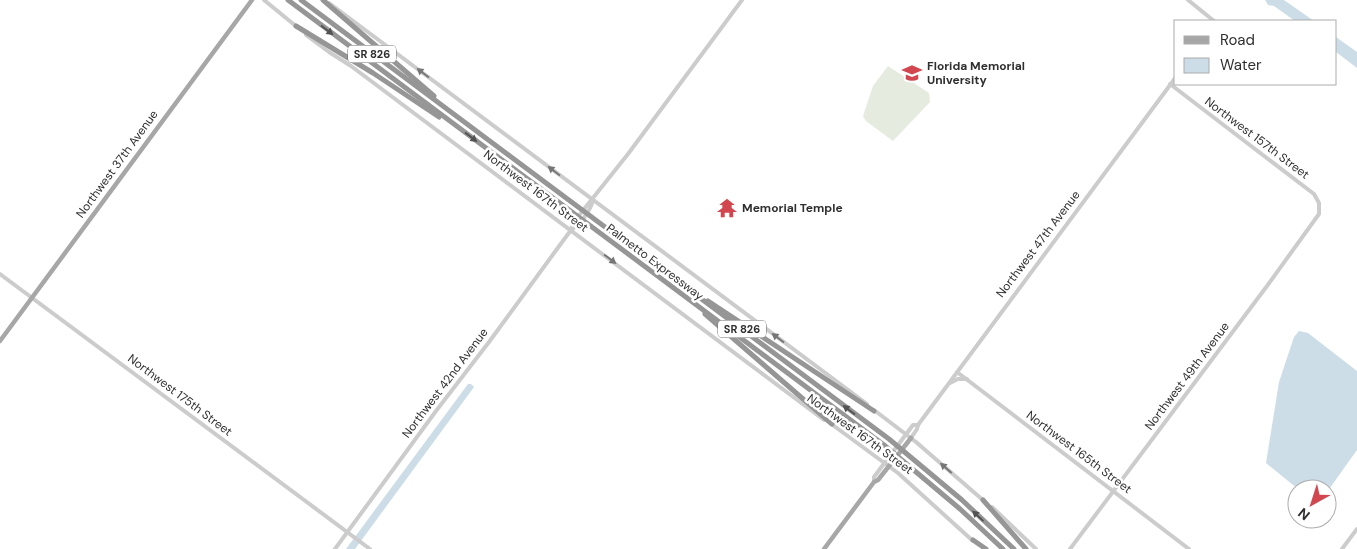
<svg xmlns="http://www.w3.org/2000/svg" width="1357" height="549" viewBox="0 0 1357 549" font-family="'DM Sans',sans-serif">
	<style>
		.park { fill: #e5ebdf }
		.water { fill: #cddde8 }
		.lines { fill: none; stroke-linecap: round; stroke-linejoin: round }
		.minor { stroke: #ccc; stroke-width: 4 }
		.major { stroke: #a7a7a7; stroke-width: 4.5 }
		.highway { stroke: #969696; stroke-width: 5 }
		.oneway { fill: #535353 }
		.oneway2 { fill: #767676 }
		.labels { text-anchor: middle; stroke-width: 5; stroke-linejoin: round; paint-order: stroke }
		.shield { fill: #fff; stroke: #6d6d6d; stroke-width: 1 }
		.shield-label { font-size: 11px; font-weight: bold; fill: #2f2f2f }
		.poi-label { font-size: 12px; font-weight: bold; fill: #2f2f2f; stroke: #fff; text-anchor: start }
		.street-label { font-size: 12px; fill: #2f2f2f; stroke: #fff }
	</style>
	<rect width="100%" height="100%" fill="#fff"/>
	<!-- park -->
	<polygon class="park" points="888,66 929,93 930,102 893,141 866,121 863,116 873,86"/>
	<!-- water -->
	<g class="water">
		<polygon points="1265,0 1284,0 1314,21 1295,21 1274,6 1268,5"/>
		<polygon points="1336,37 1357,52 1357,68 1336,52"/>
		<polygon points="1299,331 1308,333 1357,371 1357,450 1327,492 1327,489 1298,489 1266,463 1279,382 1294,337"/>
		<polygon points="468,384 471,384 474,387 355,549 346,549"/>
	</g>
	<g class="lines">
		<!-- minor -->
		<g class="minor">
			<polyline points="264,0 297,27"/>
			<polyline points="1188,0 1214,21"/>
			<polyline points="329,3 867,404"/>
			<polyline points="306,35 329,52 351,66 824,420"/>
			<path d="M571 230C580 224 590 212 593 200"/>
			<polyline points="0,274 370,549"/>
			<polyline points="957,372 1189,549"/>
			<polyline points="950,383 958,379 967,379"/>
			<polyline points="874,410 916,442 984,501"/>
			<polyline points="830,423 898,473 973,541"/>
			<polyline points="911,438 917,429 918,425 1176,77"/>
			<polyline points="874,482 874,477 913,425 918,425"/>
			<polyline points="992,507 1036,549"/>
			<polyline points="335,549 436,411 489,342 557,249 571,230 573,223 628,154 742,0"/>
			<polyline points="1070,549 1267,286 1319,214 1319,203 1314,194 1170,84"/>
			<polyline points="1342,549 1357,529"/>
		</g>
		<!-- major -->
		<g class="major">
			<polyline points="0,341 252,0"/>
			<polyline points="824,549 874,482 878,480 911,438"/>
		</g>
		<!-- highway -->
		<g class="highway">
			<polyline points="288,0 884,445 960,509 1003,549"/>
			<polyline points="301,0 889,439 962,500 1014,549"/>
			<polyline points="323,0 434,96"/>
			<polyline points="296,26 373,73 439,117"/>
			<polyline points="708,301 874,411"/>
			<polyline points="705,314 832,424"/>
			<polyline points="983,500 1026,549"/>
			<polyline points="973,540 986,549"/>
		</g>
	</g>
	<!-- one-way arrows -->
	<defs><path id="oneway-solid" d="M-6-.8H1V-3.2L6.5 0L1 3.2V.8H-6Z" transform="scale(1.25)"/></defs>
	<g class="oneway">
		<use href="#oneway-solid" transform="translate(327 30) rotate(37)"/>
		<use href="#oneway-solid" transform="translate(471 137) rotate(37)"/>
		<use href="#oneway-solid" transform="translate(849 410) rotate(-143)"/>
		<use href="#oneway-solid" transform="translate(978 516) rotate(-137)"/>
	</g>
	<g class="oneway2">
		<use href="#oneway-solid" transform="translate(423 73) rotate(-143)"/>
		<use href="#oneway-solid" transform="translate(554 171) rotate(-143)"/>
		<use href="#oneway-solid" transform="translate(610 259) rotate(37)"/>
		<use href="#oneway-solid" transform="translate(778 338) rotate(-143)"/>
		<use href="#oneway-solid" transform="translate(946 468) rotate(-139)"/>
	</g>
	<!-- icons -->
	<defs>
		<symbol id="university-bare" viewBox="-9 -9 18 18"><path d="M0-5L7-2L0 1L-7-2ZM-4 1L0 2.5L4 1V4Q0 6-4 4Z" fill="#d1464f" stroke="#fff" stroke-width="2.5" paint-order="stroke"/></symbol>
		<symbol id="temple-bare" viewBox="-9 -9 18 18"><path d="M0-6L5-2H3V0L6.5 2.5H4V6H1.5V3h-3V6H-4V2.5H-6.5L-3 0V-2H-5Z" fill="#d1464f" stroke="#fff" stroke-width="2.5" paint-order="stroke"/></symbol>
	</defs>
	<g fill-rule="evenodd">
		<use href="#university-bare" x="898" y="59" width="28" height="28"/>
		<use href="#temple-bare" x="713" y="194" width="28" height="28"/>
	</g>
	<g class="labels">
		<!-- shield labels -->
		<g class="shield">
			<rect x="348" y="45.5" width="48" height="17" rx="4"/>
			<rect x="718" y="320.5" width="48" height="17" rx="4"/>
		</g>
		<g class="shield-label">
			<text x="372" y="58">SR 826</text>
			<text x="742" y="333">SR 826</text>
		</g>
		<!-- poi labels -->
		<g class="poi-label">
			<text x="927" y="70">Florida Memorial<tspan x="927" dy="14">University</tspan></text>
			<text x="742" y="212">Memorial Temple</text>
		</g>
		<!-- street labels -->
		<g class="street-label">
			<text transform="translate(1257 138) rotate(37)" y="4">Northwest 157th Street</text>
			<text transform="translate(117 164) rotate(-54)" y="4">Northwest 37th Avenue</text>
			<text transform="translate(536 191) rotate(37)" y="4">Northwest 167th Street</text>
			<text transform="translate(1038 244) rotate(-53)" y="4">Northwest 47th Avenue</text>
			<text transform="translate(655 262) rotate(37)" y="4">Palmetto Expressway</text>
			<text transform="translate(1187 376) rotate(-53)" y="4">Northwest 49th Avenue</text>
			<text transform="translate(445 383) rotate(-53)" y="4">Northwest 42nd Avenue</text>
			<text transform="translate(180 395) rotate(37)" y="4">Northwest 175th Street</text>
			<text transform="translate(860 434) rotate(36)" y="4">Northwest 167th Street</text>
			<text transform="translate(1079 452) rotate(37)" y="4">Northwest 165th Street</text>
		</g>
	</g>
	<!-- legend -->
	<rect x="1174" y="20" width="162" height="65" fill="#ffffff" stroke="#acacac"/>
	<rect x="1184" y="36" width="25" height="8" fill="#a7a7a7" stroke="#acacac"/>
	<text x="1220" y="45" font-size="15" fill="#2f2f2f">Road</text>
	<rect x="1184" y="58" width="25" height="15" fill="#cddde8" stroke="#acacac"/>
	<text x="1220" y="70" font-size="15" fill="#2f2f2f">Water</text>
	<!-- north arrow -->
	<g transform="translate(1312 504) rotate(219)"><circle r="24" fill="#ffffff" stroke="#acacac"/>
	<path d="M0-4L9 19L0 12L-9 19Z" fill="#d1464f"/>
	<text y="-8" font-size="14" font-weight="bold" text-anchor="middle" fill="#2f2f2f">N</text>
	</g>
</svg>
